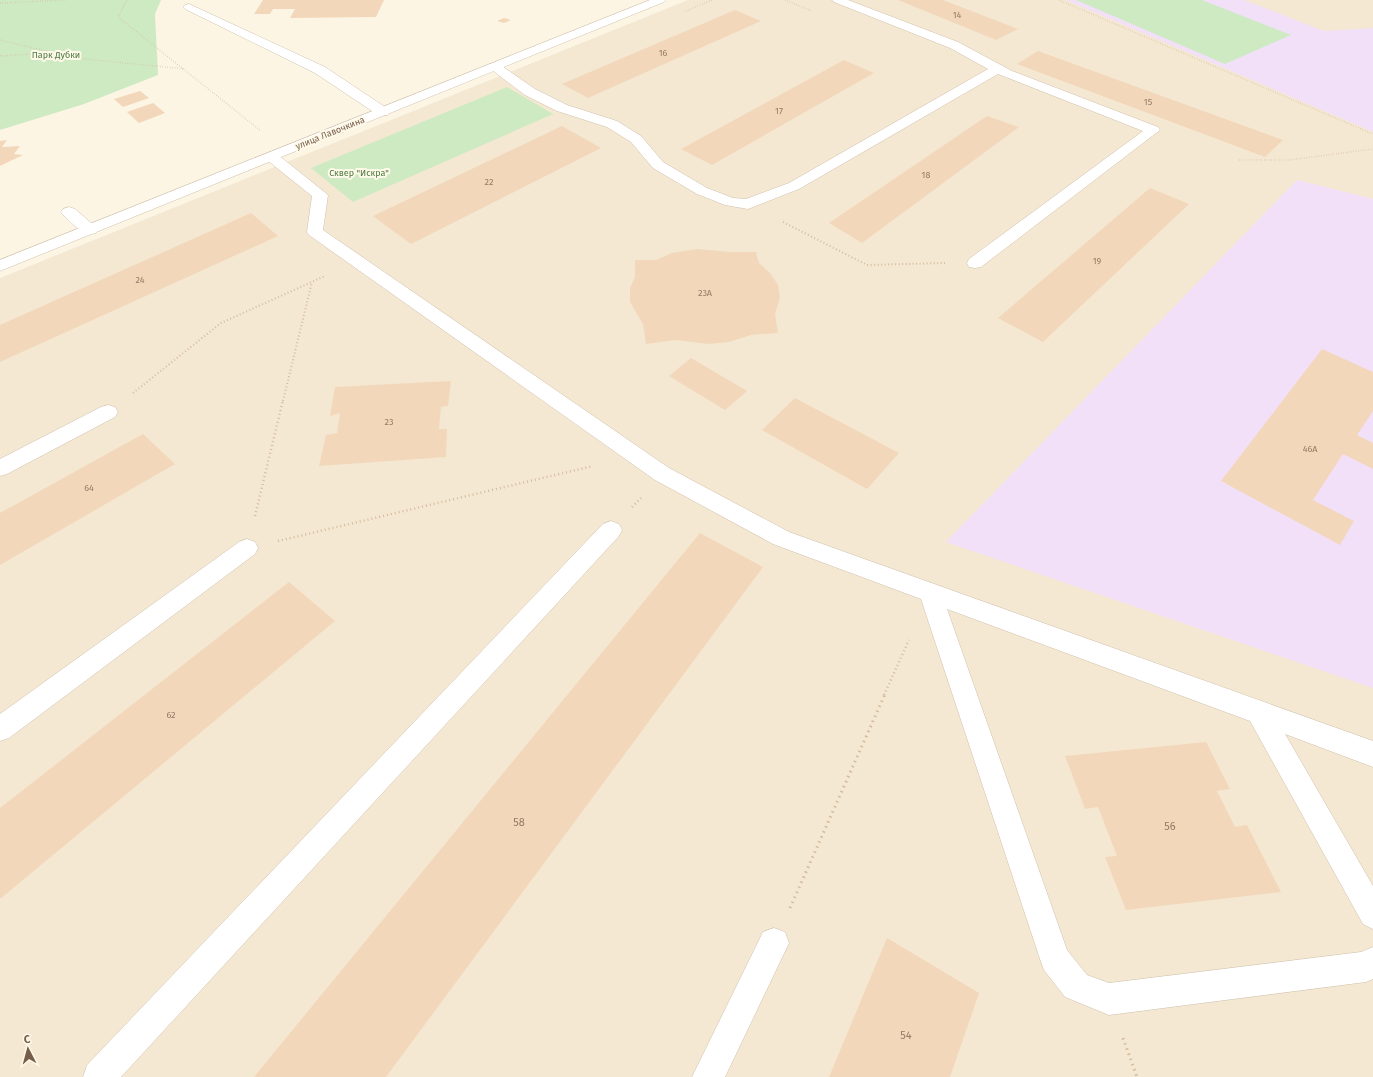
<svg xmlns="http://www.w3.org/2000/svg" width="1373" height="1077" viewBox="0 0 1373 1077" font-family="'Fira Sans',sans-serif">
	<style>
		.residential { fill: #f4e8d2 }
		.education { fill: #f2e0f9 }
		.green { fill: #ceeac2 }
		.building { fill: #f2d7bb }
		.lines { fill: none; stroke-linecap: round; stroke-linejoin: round }
		.service-casing { stroke: #d0c0ad; stroke-width: 1 }
		.tertiary-casing { stroke: #d0c0ad; stroke-width: 1 }
		.path-far3 { stroke: #d7ba9e; stroke-width: 1.5; stroke-dasharray: 0.5 2; stroke-linecap: butt }
		.path-far2 { stroke: #d7ba9e; stroke-width: 2; stroke-dasharray: 1 2.5; stroke-linecap: butt }
		.path-far1 { stroke: #d7ba9e; stroke-width: 2.5; stroke-dasharray: 1 3; stroke-linecap: butt }
		.path { stroke: #d7ba9e; stroke-width: 3; stroke-dasharray: 1.5 4; stroke-linecap: butt }
		.service { fill: #fff; fill-rule: evenodd }
		.tertiary { fill: #fff; fill-rule: evenodd }
		.labels { text-anchor: middle; stroke-width: 4; stroke-linejoin: round; paint-order: stroke }
		.number-label { font-size: 9px; fill: #947c66 }
		.far-park-label { font-size: 9px; fill: #4c7b41; stroke: #fff9ea }
		.far-street-label { font-size: 9px; fill: #755d49; stroke: #fff9ea }
		.near-number-label { font-size: 11px; fill: #947c66 }
	</style>
	<rect width="100%" height="100%" fill="#fcf5e4"/>
	<!-- residential -->
	<polygon class="residential" points="688,0 1373,0 1373,1077 0,1077 0,278"/>
	<!-- education -->
	<g class="education">
		<polygon points="1066,0 1244,0 1324,31 1373,28 1373,132"/>
		<polygon points="1297,180 1373,199 1373,688 946,542"/>
	</g>
	<!-- green -->
	<g class="green">
		<polygon points="0,0 161,0 155,14 158,75 84,104 0,130"/>
		<polygon points="1076,0 1202,0 1291,35 1225,64"/>
		<polygon points="507,87 553,114 353,202 311,168"/>
	</g>
	<!-- building -->
	<g class="building">
		<polygon points="263,0 384,0 376,17 290,18 295,9 273,9 270,14 254,14"/>
		<polygon points="898,0 943,0 1018,29 996,40"/>
		<polygon points="735,10 761,21 588,98 562,84"/>
		<polygon points="504,18 511,20 504,23 497,21"/>
		<polygon points="1038,51 1283,140 1265,157 1017,64"/>
		<polygon points="844,60 874,73 712,165 681,149"/>
		<polygon points="140,91 149,98 123,107 114,99"/>
		<polygon points="153,103 165,113 139,123 127,112"/>
		<polygon points="987,116 1019,127 862,243 829,223"/>
		<polygon points="562,126 601,148 411,244 373,216"/>
		<polygon points="7,140 2,147 20,146 14,154 23,155 0,166 0,141"/>
		<polygon points="1150,188 1189,204 1043,342 998,318"/>
		<polygon points="251,213 278,236 0,362 0,325"/>
		<polygon points="697,249 731,252 756,252 759,263 770,273 778,285 780,298 775,314 778,333 751,335 729,342 708,344 676,340 646,344 643,324 630,302 630,288 635,277 635,260 656,260 672,253"/>
		<polygon points="1322,349 1373,372 1373,411 1357,435 1373,443 1373,469 1343,454 1313,500 1354,521 1340,545 1221,481"/>
		<polygon points="691,358 747,391 725,410 669,376"/>
		<polygon points="451,381 448,406 441,407 439,429 447,429 446,457 319,466 326,435 337,433 340,413 330,416 335,387"/>
		<polygon points="795,398 899,453 867,489 762,430"/>
		<polygon points="143,434 175,464 0,565 0,513"/>
		<polygon points="700,533 763,567 386,1077 254,1077"/>
		<polygon points="289,582 335,621 0,899 0,808"/>
		<polygon points="1206,742 1230,789 1217,791 1235,827 1247,825 1281,892 1126,910 1105,857 1117,856 1098,807 1085,809 1065,756"/>
		<polygon points="887,938 979,993 950,1077 829,1077"/>
	</g>
	<g class="lines">
		<defs>
			<g id="service">
				<polygon points="832,0 848,0 958,42 1012,71 1158,127 1160,130 981,267 975,268 969,267 967,263 969,259 1143,131 998,74 799,189 748,209 725,205 697,194 653,168 631,142 607,127 557,111 525,95 488,67 489,64 499,64 535,89 567,105 617,121 641,136 663,162 707,188 733,198 746,199 789,183 988,69 950,48 834,2"/>
				<polygon points="189,4 325,67 388,109 390,112 388,115 378,115 315,73 185,9 183,7 185,5"/>
				<polygon points="272,153 277,154 328,195 323,230 669,468 789,532 1373,741 1373,767 1285,734 1373,886 1373,929 1363,924 1250,721 947,609 1067,950 1087,975 1109,983 1361,952 1373,947 1373,979 1366,982 1109,1015 1065,997 1044,970 1040,959 921,599 773,544 655,480 309,235 307,232 312,196 267,160 265,157 267,154"/>
				<path d="M69 207 75 209 96 227 98 230 96 233C82 237 73 223 63 215L61 212 63 209Z"/>
				<polygon points="108,405 115,407 118,412 115,417 7,474 0,476 0,459 101,407"/>
				<polygon points="611,521 619,524 622,530 619,536 121,1077 83,1077 87,1065 603,524"/>
				<polygon points="247,539 255,542 258,548 255,554 9,738 0,741 0,714 239,542"/>
				<polygon points="774,928 785,932 789,943 725,1077 692,1077 763,932"/>
			</g>
			<polygon id="tertiary" points="650,0 666,0 664,2 0,271 0,260"/>
		</defs>
		<!-- service casing -->
		<use href="#service" class="service-casing"/>
		<!-- tertiary casing -->
		<use href="#tertiary" class="tertiary-casing"/>
		<!-- path-far3 -->
		<g class="path-far3">
			<polyline points="127,0 118,17 261,131"/>
			<polyline points="785,0 812,11"/>
			<polyline points="1059,0 1373,134"/>
			<polyline points="0,3 66,0"/>
			<polyline points="686,11 712,0"/>
			<polyline points="0,40 75,58 185,69"/>
			<polyline points="0,56 49,53"/>
			<polyline points="1239,160 1289,160 1373,149"/>
		</g>
		<!-- path-far2 -->
		<g class="path-far2">
			<polyline points="783,222 867,265 945,263"/>
			<polyline points="133,393 221,323 325,276"/>
			<polyline points="283,401 312,282"/>
		</g>
		<!-- path-far1 -->
		<g class="path-far1">
			<polyline points="632,507 641,498"/>
			<polyline points="255,516 283,400"/>
			<polyline points="278,541 593,466"/>
			<polyline points="884,695 909,640"/>
		</g>
		<!-- path -->
		<g class="path">
			<polyline points="790,908 885,694"/>
			<polyline points="1123,1038 1137,1077"/>
		</g>
		<!-- service -->
		<use href="#service" class="service"/>
		<!-- tertiary -->
		<use href="#tertiary" class="tertiary"/>
	</g>
	<g class="labels">
		<!-- number labels -->
		<g class="number-label">
			<text x="957" y="18">14</text>
			<text x="663" y="56">16</text>
			<text x="1148" y="105">15</text>
			<text x="779" y="114">17</text>
			<text x="926" y="178">18</text>
			<text x="489" y="185">22</text>
			<text x="1097" y="264">19</text>
			<text x="140" y="283">24</text>
			<text x="705" y="296">23А</text>
			<text x="389" y="425">23</text>
			<text x="1310" y="452">46А</text>
			<text x="89" y="491">64</text>
			<text x="171" y="718">62</text>
		</g>
		<!-- far-park labels -->
		<g class="far-park-label">
			<text x="56" y="58">Парк Дубки</text>
			<text x="359" y="176">Сквер "Искра"</text>
		</g>
		<!-- far-street labels -->
		<g class="far-street-label">
			<text transform="translate(330 133) rotate(-22)" y="3">улица Лавочкина</text>
		</g>
		<!-- near-number labels -->
		<g class="near-number-label">
			<text x="519" y="826">58</text>
			<text x="1170" y="830">56</text>
			<text x="906" y="1039">54</text>
		</g>
	</g>
	<!-- north arrow -->
	<g transform="translate(28 1049) rotate(354)" stroke="#fff9ea" stroke-width="3" paint-order="stroke">
	<path d="M0-3L7 15L0 10L-7 15Z" fill="#755d49"/>
	<text y="-6" font-size="11" font-weight="bold" text-anchor="middle" fill="#755d49">С</text>
	</g>
</svg>
